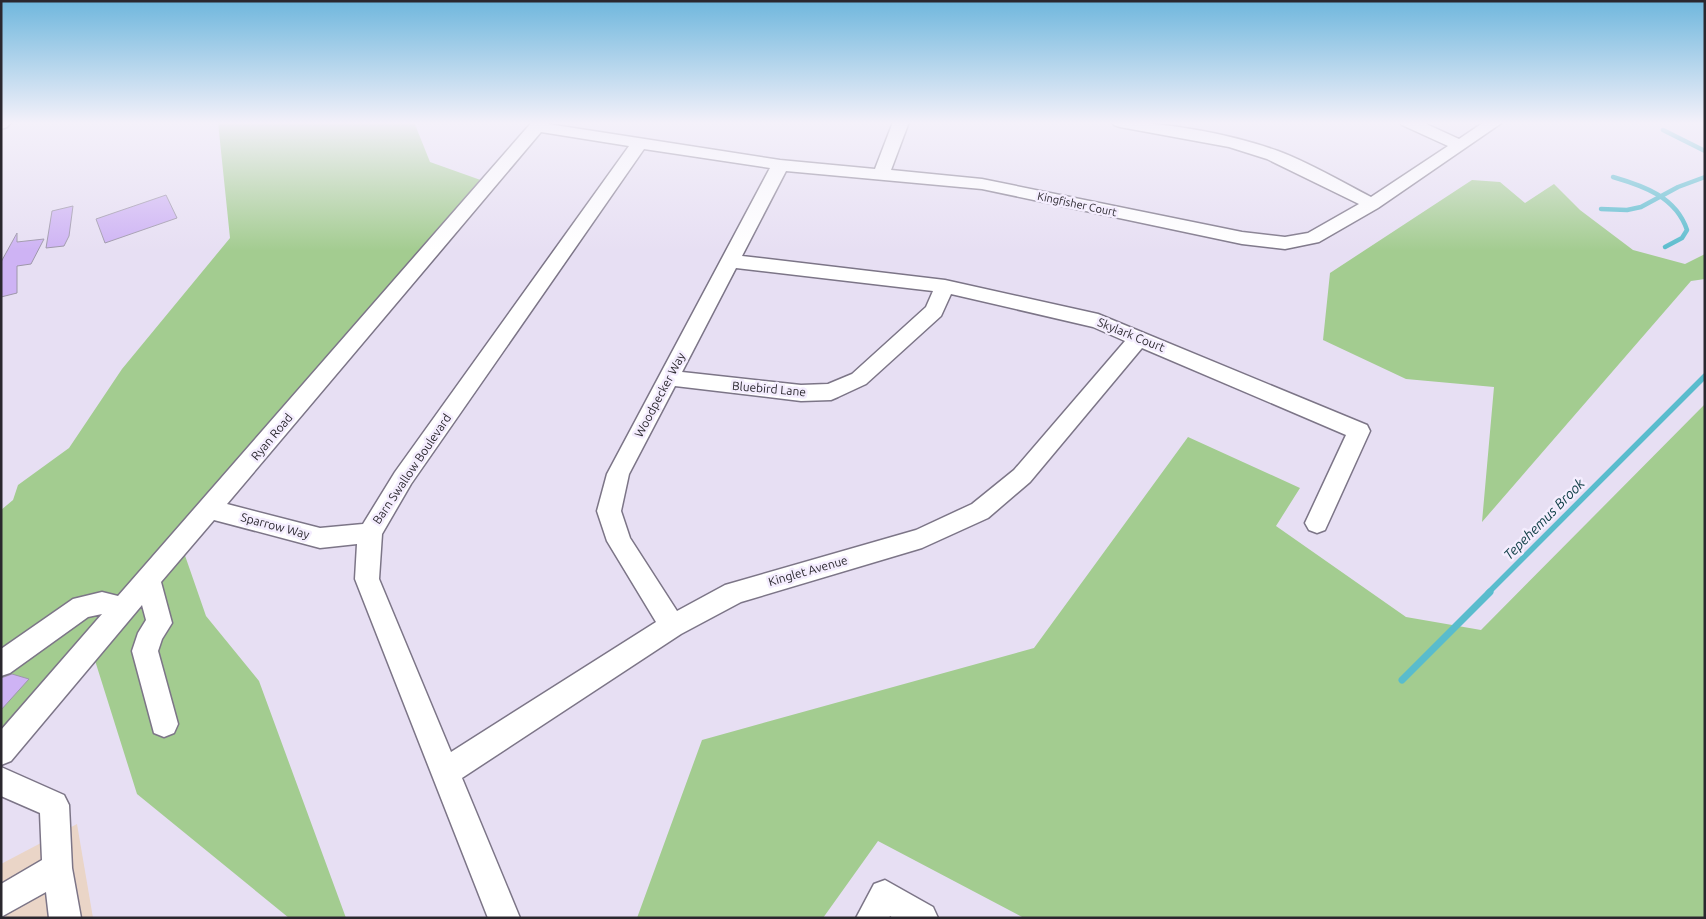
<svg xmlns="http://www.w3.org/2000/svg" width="1706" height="919" viewBox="0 0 1706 919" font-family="Ubuntu,sans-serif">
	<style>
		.commercial { fill: #ead5c7 }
		.green { fill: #a3cc90 }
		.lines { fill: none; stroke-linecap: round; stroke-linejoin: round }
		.stream-far2 { stroke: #59bccd; stroke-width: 4.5 }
		.stream-far1 { stroke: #59bccd; stroke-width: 5.5 }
		.stream { stroke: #59bccd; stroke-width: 7 }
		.building { fill: #ceb3f4; stroke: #9e97aa }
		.minor-casing { stroke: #7c7587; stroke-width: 3 }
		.minor { fill: #fff; fill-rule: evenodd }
		.labels { text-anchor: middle; stroke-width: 5; stroke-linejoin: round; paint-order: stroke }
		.far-street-label { font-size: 11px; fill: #2a272e; stroke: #f4edfe }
		.street-label { font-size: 12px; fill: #2a272e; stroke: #f4edfe }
		.water-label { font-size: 14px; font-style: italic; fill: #124048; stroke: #f4edfe }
	</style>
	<rect width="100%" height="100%" fill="#e7dff3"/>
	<!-- commercial -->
	<polygon class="commercial" points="77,824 93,918 1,918 1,864"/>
	<!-- green -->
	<g class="green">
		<polygon points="218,122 414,122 430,162 489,183 181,544 206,616 259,681 346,918 289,918 137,794 92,651 1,758 1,510 13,500 18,485 69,448 122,369 230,238"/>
		<polygon points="1472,180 1500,182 1525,203 1554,184 1580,210 1633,250 1685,264 1705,254 1705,279 1691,281 1482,522 1494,387 1406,379 1323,340 1330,273"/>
		<polygon points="1705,404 1705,918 1024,918 878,841 823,918 637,918 702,740 1034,648 1188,437 1300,488 1276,526 1406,617 1481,630"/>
	</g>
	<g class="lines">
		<!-- stream-far2 -->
		<g class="stream-far2">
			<polyline points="1663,130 1705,151"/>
			<path d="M1613 177C1644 186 1676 197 1687 230L1682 238 1665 247"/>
			<polyline points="1601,209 1627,210 1641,207 1678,187 1705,177"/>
		</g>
		<!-- stream-far1 -->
		<polyline class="stream-far1" points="1488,593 1705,376"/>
		<!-- stream -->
		<polyline class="stream" points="1402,680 1490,592"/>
	</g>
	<!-- building -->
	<g class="building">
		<polygon points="166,195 177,218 105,243 96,219"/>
		<polygon points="73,206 69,236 64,246 46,248 52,211"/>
		<polygon points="17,233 17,242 44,239 31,264 17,266 17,293 1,297 1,262"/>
		<polygon points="12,674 29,679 1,710 1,678"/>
	</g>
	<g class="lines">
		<defs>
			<g id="minor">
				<polygon points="1,122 11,122 7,127 1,129"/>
				<path d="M532 122H549L548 124 780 160 875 169 893 122H909L891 170 982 179 1242 232 1285 237 1308 233 1359 204 1267 159 1229 147 1120 127 1114 125 1112 122C1164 122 1228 133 1278 151 1308 162 1342 182 1371 197L1448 146 1402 125 1400 122H1422L1459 139 1484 122H1503L1378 208 1319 242 1285 249 1242 244 982 189 786 171 742 256 945 280 1098 314 1367 425 1370 431 1325 530 1317 533 1309 530 1305 523 1346 435 1142 348 1030 482 988 518 922 548 741 602 681 634 462 778 520 918H488L355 579 357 544 320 548 214 520 161 582 172 623 162 639 158 651 178 724 174 733 164 737 154 733 132 651 138 633 146 620 142 605 11 761 1 765V730L102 614 88 617 10 673 1 676V649L73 599 102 592 118 596ZM541 132 629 146 395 472 363 524 320 528 227 504ZM644 149 770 168 607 474 597 511 607 541 656 622 451 752 379 579 382 534 411 484ZM736 268 933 291 926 307 852 374 828 384 801 385 682 372ZM951 294 1093 327 1125 341 1014 470 972 504 916 530 725 585 677 611 630 538 621 511 629 474 675 386 801 401 831 400 838 397 866 384 941 316Z"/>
				<polygon points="1,767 64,795 69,805 72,868 81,918 49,918 46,892 1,917 1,884 42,860 40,813 1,796"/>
				<polygon points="885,880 933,907 938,918 893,918 890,916 889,918 856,918 874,884"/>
			</g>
		</defs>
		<!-- minor casing -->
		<use href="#minor" class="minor-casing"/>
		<!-- minor -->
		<use href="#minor" class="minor"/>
	</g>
	<!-- sky -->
	<linearGradient id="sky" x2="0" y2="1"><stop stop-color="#6fb7dd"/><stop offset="0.49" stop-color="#f4f1fa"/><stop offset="1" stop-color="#f4f1fa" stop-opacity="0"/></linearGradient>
	<rect width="1706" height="251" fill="url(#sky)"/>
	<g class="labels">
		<!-- far-street labels -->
		<g class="far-street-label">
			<text transform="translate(1077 204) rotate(12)" y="4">Kingfisher Court</text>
		</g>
		<!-- street labels -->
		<g class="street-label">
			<text transform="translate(1131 335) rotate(22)" y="4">Skylark Court</text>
			<text transform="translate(769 389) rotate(5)" y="4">Bluebird Lane</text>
			<text transform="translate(660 395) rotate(-62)" y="4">Woodpecker Way</text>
			<text transform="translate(272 437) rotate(-50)" y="4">Ryan Road</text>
			<text transform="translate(412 469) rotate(-56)" y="4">Barn Swallow Boulevard</text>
			<text transform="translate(275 526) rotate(15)" y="4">Sparrow Way</text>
			<text transform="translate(808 571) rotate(-16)" y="4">Kinglet Avenue</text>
		</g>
		<!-- water labels -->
		<g class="water-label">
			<text transform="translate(1544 519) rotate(-45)" y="5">Tepehemus Brook</text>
		</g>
	</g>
	<!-- border -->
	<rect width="1706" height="919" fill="none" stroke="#2a272e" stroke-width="5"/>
</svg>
